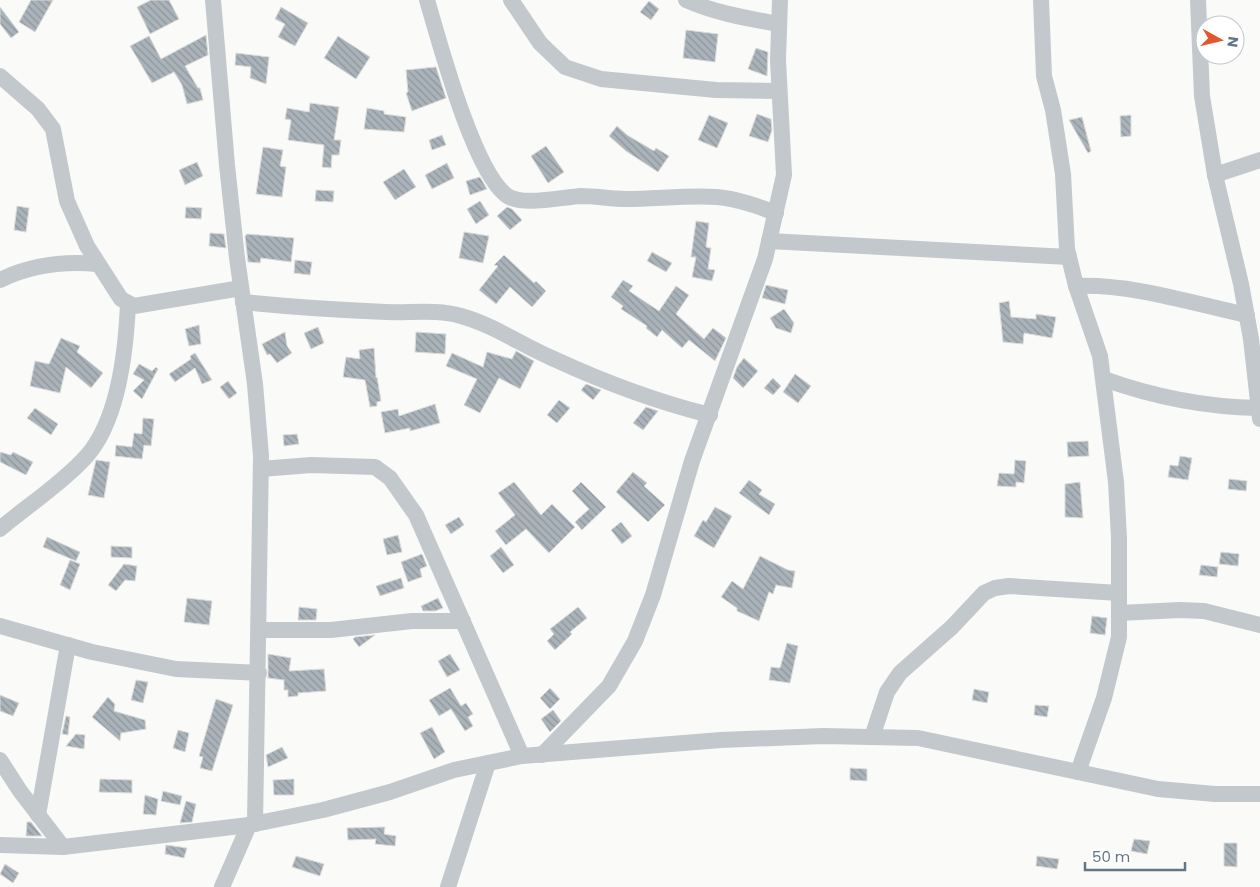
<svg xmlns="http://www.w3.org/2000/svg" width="1260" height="887" viewBox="0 0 1260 887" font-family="Poppins,sans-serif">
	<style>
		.building { fill: url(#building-back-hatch); stroke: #dcdcda }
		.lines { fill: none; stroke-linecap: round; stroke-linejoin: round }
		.street { stroke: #c3c8cc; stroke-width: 16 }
	</style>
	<defs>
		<pattern id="building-back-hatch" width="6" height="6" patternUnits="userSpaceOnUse" patternTransform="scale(1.25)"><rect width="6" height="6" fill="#aab3b9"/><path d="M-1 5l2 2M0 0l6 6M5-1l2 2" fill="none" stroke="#8e969c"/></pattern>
	</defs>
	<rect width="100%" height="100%" fill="#fafaf8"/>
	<!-- building -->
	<g class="building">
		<polygon points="31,0 53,0 35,32 19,22"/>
		<polygon points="151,0 169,0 179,19 150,34 137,7"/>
		<polygon points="649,1 659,9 651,20 640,12"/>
		<polygon points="0,7 19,32 11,38 0,24"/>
		<polygon points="281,7 308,23 295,46 278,37 285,24 275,19"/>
		<polygon points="686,30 718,34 715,62 683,58"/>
		<polygon points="206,35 208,55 185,66 198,88 200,88 203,100 187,104 182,85 174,72 152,83 130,46 149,36 161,59"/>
		<polygon points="338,36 370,57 356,79 324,58"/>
		<polygon points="756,48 768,52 767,76 748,69"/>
		<polygon points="236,53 269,57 266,84 250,78 251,67 235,65"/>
		<polygon points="436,67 446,98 412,111 406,93 408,92 406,70"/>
		<polygon points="310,103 339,107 334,140 341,140 339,155 332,155 331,168 322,167 324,145 288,140 291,120 285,119 287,108 309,112"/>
		<polygon points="367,108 384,111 384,114 406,117 404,132 364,129"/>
		<polygon points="757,114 771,119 772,130 768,142 749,136"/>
		<polygon points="709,115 728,123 717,148 698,140"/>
		<polygon points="1131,115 1131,136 1121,137 1120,116"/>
		<polygon points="1082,117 1091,151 1088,153 1069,120"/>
		<polygon points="617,126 627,135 654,151 656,148 669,156 658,172 626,151 609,136"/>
		<polygon points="442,135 446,145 432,150 429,140"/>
		<polygon points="546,146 564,172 548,183 531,156"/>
		<polygon points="263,147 283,150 280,166 286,167 282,197 256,194"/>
		<polygon points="197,162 203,176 185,185 179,170"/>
		<polygon points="447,163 454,178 432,189 425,175"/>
		<polygon points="404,169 416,187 395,200 383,182"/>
		<polygon points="480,177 487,189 470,195 466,181"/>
		<polygon points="316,190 334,191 333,202 315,201"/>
		<polygon points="480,201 489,215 476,224 467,209"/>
		<polygon points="17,206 29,208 26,232 14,230"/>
		<polygon points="186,207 202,208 201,219 185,218"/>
		<polygon points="507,207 512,209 522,220 510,230 497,216"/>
		<polygon points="696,221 709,223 706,247 711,248 708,269 715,270 712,281 692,277 696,257 691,257"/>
		<polygon points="464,232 489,236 483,263 459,258"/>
		<polygon points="210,233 224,234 226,248 209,246"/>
		<polygon points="247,234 294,238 291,262 261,258 260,263 248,262 245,236"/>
		<polygon points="652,252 672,263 666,272 647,261"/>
		<polygon points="504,255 534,283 536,281 546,291 532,307 510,287 496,304 479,290 498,266 494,265"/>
		<polygon points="295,260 312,262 310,275 294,273"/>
		<polygon points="623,280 633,286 629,291 659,311 676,286 689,295 676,314 704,339 713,328 726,338 715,361 689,340 682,348 662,330 657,337 646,328 647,326 621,309 623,306 611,297"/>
		<polygon points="766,285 788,290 785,304 762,298"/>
		<polygon points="1009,301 1011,317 1036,319 1036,314 1056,317 1052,338 1024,333 1023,344 1003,342 999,303"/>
		<polygon points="784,309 794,323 791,333 776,328 770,318"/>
		<polygon points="199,325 201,344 189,346 185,329"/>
		<polygon points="318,327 324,343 311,349 304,333"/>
		<polygon points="285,332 287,346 292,353 277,363 270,354 267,355 262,344"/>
		<polygon points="416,332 446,334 445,354 415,352"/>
		<polygon points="61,338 80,346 77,352 103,373 91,388 66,367 60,393 30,386 35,361 49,364"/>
		<polygon points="374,348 376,378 377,377 381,401 377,402 377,406 370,407 365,380 343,377 346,357 360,359 359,350"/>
		<polygon points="516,351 534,361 520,389 499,378 480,413 464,405 477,379 446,366 452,353 483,367 487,352 512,359"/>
		<polygon points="195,353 212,380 202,384 195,368 175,382 169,374 191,359 190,356"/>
		<polygon points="744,358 758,371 743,388 733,378 737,367"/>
		<polygon points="139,364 152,371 156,367 158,369 142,399 133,391 144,380 133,374"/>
		<polygon points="795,374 811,386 798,403 783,392"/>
		<polygon points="773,378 781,386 773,395 764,388"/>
		<polygon points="228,381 237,393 229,399 220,387"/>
		<polygon points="586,384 601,390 593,400 581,390"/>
		<polygon points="559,400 570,408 557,423 547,415"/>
		<polygon points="435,404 440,423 410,431 410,428 385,433 381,412 398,409 399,416"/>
		<polygon points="646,407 658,411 643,430 633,423"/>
		<polygon points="35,408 58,424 51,435 27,418"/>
		<polygon points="143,418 154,419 151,446 144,445 142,459 115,456 116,445 132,447 134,433 142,434"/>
		<polygon points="297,434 299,444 284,446 283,435"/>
		<polygon points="1088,441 1089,456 1068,457 1067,442"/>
		<polygon points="0,452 11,455 13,452 33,462 26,475 0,462"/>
		<polygon points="1180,456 1192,458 1188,480 1168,477 1170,465 1178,466"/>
		<polygon points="96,460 110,462 104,498 88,495"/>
		<polygon points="1015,460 1026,461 1024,483 1016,482 1016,487 997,486 999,473 1014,474"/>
		<polygon points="633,472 647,483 644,486 665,505 648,522 616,492"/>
		<polygon points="1229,479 1247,481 1246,491 1228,489"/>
		<polygon points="749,480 762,490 759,494 775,504 769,515 739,493"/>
		<polygon points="514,482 541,515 552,504 575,527 549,553 526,529 506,545 495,531 515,515 498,493"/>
		<polygon points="581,482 606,507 582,530 575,522 589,509 572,491"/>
		<polygon points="1080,482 1083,518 1065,517 1065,484"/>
		<polygon points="715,507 732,516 714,548 694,536 703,520 706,522"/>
		<polygon points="459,517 464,525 451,534 445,525"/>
		<polygon points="621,522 632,536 622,544 611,530"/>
		<polygon points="398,535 402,552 387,555 383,539"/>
		<polygon points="47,537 80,552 76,561 43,547"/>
		<polygon points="111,546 132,547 132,558 111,557"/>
		<polygon points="501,547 514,565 503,573 490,556"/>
		<polygon points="1221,552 1239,554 1238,566 1219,564"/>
		<polygon points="422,554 427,566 420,569 422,577 408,582 401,562"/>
		<polygon points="760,556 788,570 795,571 792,588 776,585 773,594 769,592 759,621 737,611 737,608 721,597 732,581 743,589"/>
		<polygon points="70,560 80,564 70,590 60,585"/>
		<polygon points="124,564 137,566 135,581 125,580 116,591 108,585"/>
		<polygon points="1201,565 1218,567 1217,577 1199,575"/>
		<polygon points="401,578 404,588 380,596 376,586"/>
		<polygon points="187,598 212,601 209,625 184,622"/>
		<polygon points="438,598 443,608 435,611 423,611 421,606"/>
		<polygon points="299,607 317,609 316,620 298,620"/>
		<polygon points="578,607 587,618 570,632 572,634 555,650 547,641 554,634 550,629"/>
		<polygon points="1092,616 1107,618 1105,635 1090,633"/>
		<polygon points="375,635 359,647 353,639 355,637"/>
		<polygon points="787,643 798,646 790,683 769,680 771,667 780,668"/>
		<polygon points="268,654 291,658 289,671 324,669 326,691 298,693 298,696 288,697 288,690 284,690 284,680 268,678"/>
		<polygon points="450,654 460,670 447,677 438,661"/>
		<polygon points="136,680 148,682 143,703 131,700"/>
		<polygon points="450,688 461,706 466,703 473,714 468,717 473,726 465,731 451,709 439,716 429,700"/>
		<polygon points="550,688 560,699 550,709 540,698"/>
		<polygon points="974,689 989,692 987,703 972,700"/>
		<polygon points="0,695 19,703 13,716 0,711"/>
		<polygon points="108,697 115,704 114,711 145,720 146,729 121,733 120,741 92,717"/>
		<polygon points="216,699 233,705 212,771 200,768 203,757 199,756"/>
		<polygon points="1035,705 1049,706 1047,717 1034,715"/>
		<polygon points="553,710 561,721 550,732 541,719"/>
		<polygon points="66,716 70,717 68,735 62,734"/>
		<polygon points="432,727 445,752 434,759 420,733"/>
		<polygon points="178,730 189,733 185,752 173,748"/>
		<polygon points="76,734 85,735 84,749 66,746"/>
		<polygon points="282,747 288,758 268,767 266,755"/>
		<polygon points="850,768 867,769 867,781 850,780"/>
		<polygon points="100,779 132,780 132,793 99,792"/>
		<polygon points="294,779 294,795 274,795 273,780"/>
		<polygon points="163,791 182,796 180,805 161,801"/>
		<polygon points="145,795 158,799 156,815 143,814"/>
		<polygon points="186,801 196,804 192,822 180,823"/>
		<polygon points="27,822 31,822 42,836 26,836"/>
		<polygon points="385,827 384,834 396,836 395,846 375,844 376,839 348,840 347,828"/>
		<polygon points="1134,839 1150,841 1147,854 1131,851"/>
		<polygon points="1224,843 1237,843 1237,867 1224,866"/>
		<polygon points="166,845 187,848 184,858 165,854"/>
		<polygon points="296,856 324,864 320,876 292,867"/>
		<polygon points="1037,856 1059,859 1057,869 1036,866"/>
		<polygon points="5,864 19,873 13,883 0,874"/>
	</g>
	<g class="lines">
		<!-- street -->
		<g class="street">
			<polyline points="213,0 227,165 237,258 255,384 261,456 255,824"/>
			<path d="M427 0C440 44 473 169 506 195 521 207 562 197 581 196 596 196 611 199 626 199 656 199 687 195 717 197 738 199 757 206 776 213"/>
			<polyline points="511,0 540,43 565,67 601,79 716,90 779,91"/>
			<path d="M686 0C715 13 746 18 778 24"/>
			<polyline points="1041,0 1044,76 1053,110 1063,174 1067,249 1076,286 1100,356 1116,482 1119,538 1119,637 1104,698 1078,772"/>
			<polyline points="1198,0 1202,96 1215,175 1241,284 1251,339 1260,419"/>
			<polyline points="0,76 38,109 53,129 67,201 87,246 121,299 134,306 241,288"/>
			<polyline points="1215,175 1260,160"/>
			<polyline points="769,241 1069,257"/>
			<path d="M0 280C31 265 63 261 97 264"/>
			<path d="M1076 286C1134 284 1191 303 1247 315"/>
			<path d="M243 302C291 307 338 310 386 312 411 313 437 309 461 316 494 325 523 346 554 359 604 382 657 402 710 415"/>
			<path d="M1104 379C1154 397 1205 407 1258 408"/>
			<polyline points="261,469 311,465 375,467 390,478 416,515 522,756"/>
			<path d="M0 529C27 506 57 487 82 461 118 426 126 351 128 303"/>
			<polyline points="1119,613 1180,610 1204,611 1260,625"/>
			<polyline points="0,626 92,652 176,669 259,673"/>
			<polyline points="259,630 331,630 412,621 463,621"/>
			<polyline points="872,737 887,692 900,673 952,627 984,593 995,588 1009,586 1119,593"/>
			<polyline points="542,755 609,686 635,641 653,595 692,461 765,259 784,175 778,60 780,0"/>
			<polyline points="0,760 20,791 63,847"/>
			<polyline points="38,815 68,645"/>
			<polyline points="0,845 63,847 249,825 323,810 390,792 454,770 522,756 721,740 823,736 918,738 1158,789 1215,794 1260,794"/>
			<polyline points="222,887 249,825"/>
			<polyline points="448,887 488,763"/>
		</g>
	</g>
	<!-- north arrow -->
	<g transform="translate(1220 40) rotate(98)"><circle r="24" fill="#ffffff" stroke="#c1c8cd"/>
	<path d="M0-4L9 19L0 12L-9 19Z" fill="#e4572e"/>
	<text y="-8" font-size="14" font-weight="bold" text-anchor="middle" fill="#657683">N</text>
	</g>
	<!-- scale -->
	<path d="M1085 862v8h100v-8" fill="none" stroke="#657683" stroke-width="2.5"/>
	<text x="1092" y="862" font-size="15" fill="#657683" stroke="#ffffff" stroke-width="4" paint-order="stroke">50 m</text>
</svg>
